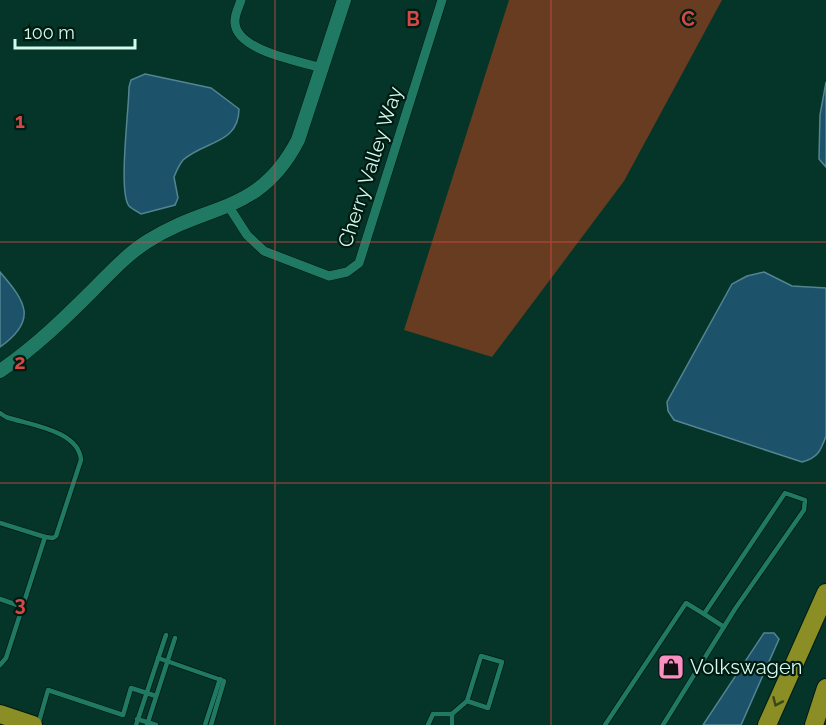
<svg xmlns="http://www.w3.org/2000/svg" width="826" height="725" viewBox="0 0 826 725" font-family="Raleway,sans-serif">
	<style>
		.green { fill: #683c21 }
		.water { fill: #1c526a; stroke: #538591; stroke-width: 1.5 }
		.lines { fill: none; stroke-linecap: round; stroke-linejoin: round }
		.lane-casing { stroke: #011a12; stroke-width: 6 }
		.street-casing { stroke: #011a12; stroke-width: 10 }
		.secondary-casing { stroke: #011a12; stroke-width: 15 }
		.highway-casing { stroke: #011a12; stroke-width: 20 }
		.lane { stroke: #207a63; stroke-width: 4.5 }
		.street { stroke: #207a63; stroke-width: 9 }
		.secondary { stroke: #207a63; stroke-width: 14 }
		.highway { stroke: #8a8e25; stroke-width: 18 }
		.oneway { stroke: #38481a }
		.grid { fill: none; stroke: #d64845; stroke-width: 1.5; stroke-opacity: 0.55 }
		.labels { text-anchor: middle; stroke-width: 4.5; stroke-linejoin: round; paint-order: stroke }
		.street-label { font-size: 20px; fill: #d3fbec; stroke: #011a12 }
		.poi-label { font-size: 20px; fill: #d3fbec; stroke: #011a12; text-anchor: start }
		.grid-label { font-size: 20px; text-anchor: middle; font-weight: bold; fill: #d64845; stroke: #011a12; stroke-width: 4.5; stroke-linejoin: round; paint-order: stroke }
	</style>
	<rect width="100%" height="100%" fill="#043528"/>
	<!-- green -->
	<polygon class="green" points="509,0 722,0 624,181 492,357 404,330"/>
	<!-- water -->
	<g class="water">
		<path d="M145 74 211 88 239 109C239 144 204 141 183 160 179 165 176 172 174 177L178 198 175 205 141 214C138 212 132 209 129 206 118 192 129 110 129 87L131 80Z"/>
		<polygon points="826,82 826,167 819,159 820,115"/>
		<path d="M0 272C26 302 38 320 0 347Z"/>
		<path d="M764 272 792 286 826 288V436C821 450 818 458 802 462L674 420 668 411 667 402 732 284 747 276Z"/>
		<polygon points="764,633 774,633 779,639 741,725 703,725"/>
	</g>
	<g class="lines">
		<defs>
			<g id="lane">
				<path d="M0 413 6 417C29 425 79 430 81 460L56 536 53 538 45 537"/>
				<polyline points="0,523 45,537 6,658 0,665"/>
				<polyline points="0,599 23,607"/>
				<polyline points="704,614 724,627"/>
				<polyline points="158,658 224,681 211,725"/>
				<polyline points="452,714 467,701 488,708 502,662 481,656 467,701"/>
				<polyline points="137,719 156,725"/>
				<polyline points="38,725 48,690 123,715 131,688 156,696"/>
				<polyline points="136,725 166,635"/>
				<polyline points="147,725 175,638"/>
				<polyline points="205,725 220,679"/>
				<polyline points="428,725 433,714 452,714 452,725"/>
				<polyline points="605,725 686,603 704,614 785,493 805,500 804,510 735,609 663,725"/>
			</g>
			<g id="street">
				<path d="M241 0C239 7 234 15 235 23 237 51 300 61 322 68"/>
				<polyline points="229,207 247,235 264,251 329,276 347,272 359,263 442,0"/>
			</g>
			<path id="secondary" d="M0 371C34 348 64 319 93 290 110 273 127 254 148 241 209 202 259 215 298 140L344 0"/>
			<g id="highway">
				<polyline points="0,714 33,725"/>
				<polyline points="767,725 826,593"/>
				<polyline points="814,725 826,688"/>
			</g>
		</defs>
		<!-- lane casing -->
		<use href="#lane" class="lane-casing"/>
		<!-- street casing -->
		<use href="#street" class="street-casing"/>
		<!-- secondary casing -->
		<use href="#secondary" class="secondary-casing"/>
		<!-- highway casing -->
		<use href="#highway" class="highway-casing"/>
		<!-- lane -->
		<use href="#lane" class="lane"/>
		<!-- street -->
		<use href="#street" class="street"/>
		<!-- secondary -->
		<use href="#secondary" class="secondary"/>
		<!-- highway -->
		<use href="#highway" class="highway"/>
	</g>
	<!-- one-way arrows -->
	<defs><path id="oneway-chevron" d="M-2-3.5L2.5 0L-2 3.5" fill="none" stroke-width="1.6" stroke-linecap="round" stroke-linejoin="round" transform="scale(1.5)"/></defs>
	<use class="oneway" href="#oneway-chevron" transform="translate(777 702) rotate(114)"/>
	<!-- grid -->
	<path class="grid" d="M275 0V725M551 0V725M0 242H826M0 483H826"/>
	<!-- icons -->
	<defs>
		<symbol id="shop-square" viewBox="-11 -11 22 22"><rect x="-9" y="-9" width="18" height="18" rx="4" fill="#fc8fc2" stroke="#011a12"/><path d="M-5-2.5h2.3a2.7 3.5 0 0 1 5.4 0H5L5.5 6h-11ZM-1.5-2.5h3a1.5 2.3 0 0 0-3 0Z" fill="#111"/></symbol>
	</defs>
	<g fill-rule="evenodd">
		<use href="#shop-square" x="656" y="652" width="30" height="30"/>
	</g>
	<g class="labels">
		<!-- street labels -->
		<g class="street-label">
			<text transform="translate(370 167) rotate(-72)" y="7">Cherry Valley Way</text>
		</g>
		<!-- poi labels -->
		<g class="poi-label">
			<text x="690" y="674">Volkswagen</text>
		</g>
	</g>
	<g class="grid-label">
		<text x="413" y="26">B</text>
		<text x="688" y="26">C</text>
		<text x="20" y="128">1</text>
		<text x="20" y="369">2</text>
		<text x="20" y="611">3</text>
	</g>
	<!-- scale -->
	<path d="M15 39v9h120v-9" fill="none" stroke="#d3fbec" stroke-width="3"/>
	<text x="24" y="39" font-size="18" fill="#d3fbec" stroke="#011a12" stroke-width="4.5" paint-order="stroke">100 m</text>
</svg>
